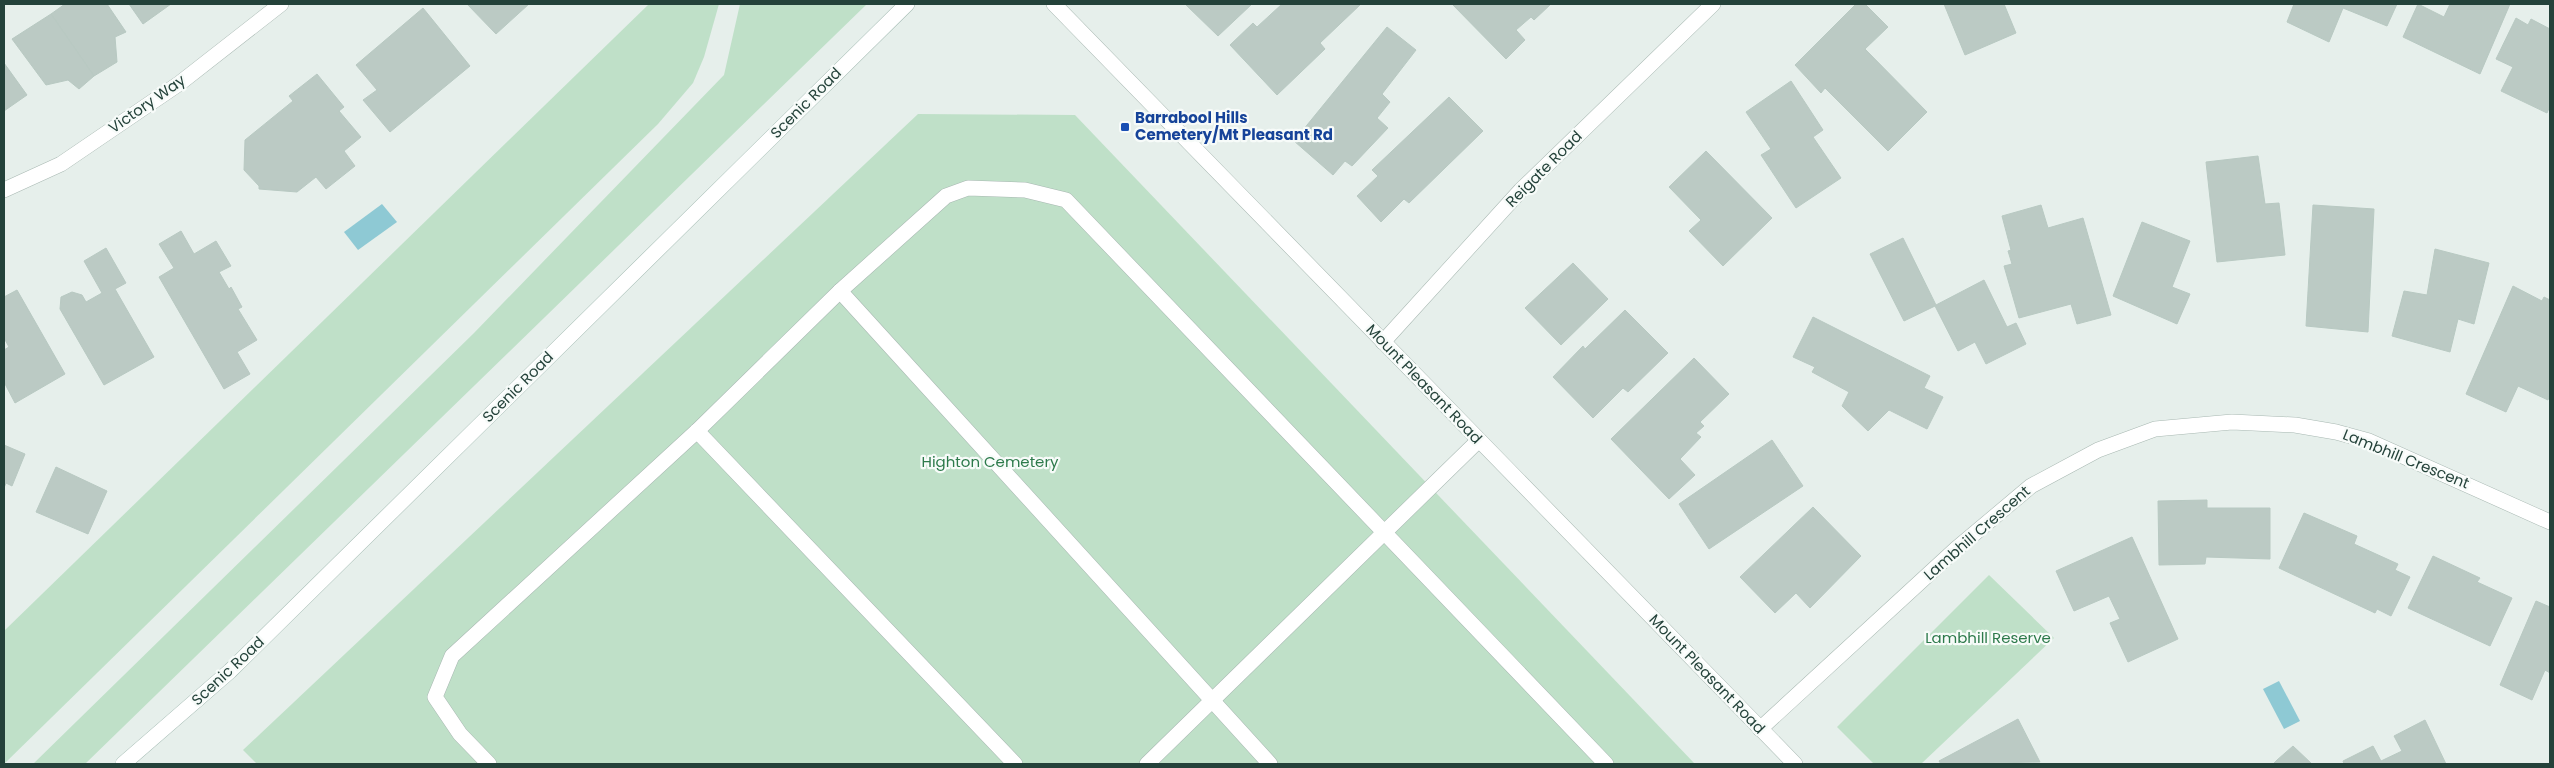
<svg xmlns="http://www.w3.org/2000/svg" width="2554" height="768" viewBox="0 0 2554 768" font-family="Poppins,sans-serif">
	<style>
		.green { fill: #bfe0c8 }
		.water { fill: #8ec9d4 }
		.building { fill: #bbcac4; stroke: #b8c9c2 }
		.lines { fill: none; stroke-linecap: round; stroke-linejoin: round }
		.service-casing { stroke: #a8b8b2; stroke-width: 16 }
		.minor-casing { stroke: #a8b8b2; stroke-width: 16 }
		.tertiary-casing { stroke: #a8b8b2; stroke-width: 16 }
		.secondary-casing { stroke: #a4bbb3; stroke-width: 16 }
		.service { stroke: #fff; stroke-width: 15 }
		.minor { stroke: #fff; stroke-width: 15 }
		.tertiary { stroke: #fff; stroke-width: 15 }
		.secondary { stroke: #fff; stroke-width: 15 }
		.transit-dot { fill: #1a4fb4; stroke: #f7fbf9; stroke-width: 2 }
		.labels { text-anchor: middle; stroke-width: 4.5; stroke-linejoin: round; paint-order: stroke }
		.street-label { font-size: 15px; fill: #24423a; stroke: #f7fbf9 }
		.transit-label { font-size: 15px; font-weight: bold; fill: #164399; stroke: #f7fbf9; text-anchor: start }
		.park-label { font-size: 15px; fill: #2d7a4b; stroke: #f7fbf9 }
	</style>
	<rect width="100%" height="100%" fill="#e6efeb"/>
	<!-- green -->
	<g class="green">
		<polygon points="649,4 719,4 704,57 693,83 658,124 4,764 4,631"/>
		<polygon points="740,4 867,4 85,764 33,764 474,333 724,75"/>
		<polygon points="918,114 1075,115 1695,764 257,764 243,750"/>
		<polygon points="1989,575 2054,638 1921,764 1874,764 1837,727"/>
	</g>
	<!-- water -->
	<g class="water">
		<polygon points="382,204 397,222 358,250 344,232"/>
		<polygon points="2279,681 2300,721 2284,729 2263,689"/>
	</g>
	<!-- building -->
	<g class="building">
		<polygon points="65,4 107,4 126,32 115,37 117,62 94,76 51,14"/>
		<polygon points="129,4 171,4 143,24"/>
		<polygon points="467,4 529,4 496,34"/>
		<polygon points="1185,4 1252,4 1218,36"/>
		<polygon points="1282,4 1361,4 1320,43 1325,49 1277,95 1230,45 1253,23 1257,27"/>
		<polygon points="1452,4 1551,4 1534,20 1531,17 1516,30 1525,40 1506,59"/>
		<polygon points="1856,4 1865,4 1888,27 1865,49 1927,112 1888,151 1825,88 1821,93 1795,65"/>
		<polygon points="1944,4 2004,4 2016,33 1965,55"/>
		<polygon points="2294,4 2397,4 2387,26 2343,8 2329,42 2287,22"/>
		<polygon points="2418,4 2444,17 2450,4 2510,4 2480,74 2403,37"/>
		<polygon points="423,8 470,66 390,132 363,100 377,90 356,65"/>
		<polygon points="51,14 94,76 79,89 68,80 46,85 12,39"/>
		<polygon points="2516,18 2528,25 2531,19 2550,29 2550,106 2547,113 2501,91 2513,67 2496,59"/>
		<polygon points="1387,27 1416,50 1382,94 1390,102 1377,118 1388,128 1352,166 1345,161 1333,175 1294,141"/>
		<polygon points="4,63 27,95 4,111"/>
		<polygon points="317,74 344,107 339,111 361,137 344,151 355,166 326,189 316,177 297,192 259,189 259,186 244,170 245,140 293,101 289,96"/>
		<polygon points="1791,81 1823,130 1813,137 1841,178 1796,208 1761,155 1771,149 1746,112"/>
		<polygon points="1449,97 1483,131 1409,203 1404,199 1381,222 1357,196 1378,176 1372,170"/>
		<polygon points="1706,151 1772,218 1723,266 1689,231 1701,220 1669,187"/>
		<polygon points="2258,156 2265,204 2279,203 2285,255 2217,262 2206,162"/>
		<polygon points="2041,205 2048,228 2083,218 2111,315 2077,324 2071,304 2019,318 2004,266 2012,264 2008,251 2011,250 2002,216"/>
		<polygon points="2313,205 2374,209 2368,332 2306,326"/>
		<polygon points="2142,222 2190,241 2172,287 2190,294 2177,324 2113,296"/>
		<polygon points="181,231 194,254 216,241 231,266 219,272 229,289 231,287 242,307 238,309 257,340 237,352 250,374 224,389 159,277 174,268 159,244"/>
		<polygon points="1903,238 1936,305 1984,280 2007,327 2016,323 2026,344 1986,364 1975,342 1958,351 1935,306 1904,321 1870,254"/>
		<polygon points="106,248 126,283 115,289 154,357 104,385 60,309 61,297 72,292 82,295 86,302 102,293 84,261"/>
		<polygon points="2435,249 2489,263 2474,324 2458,319 2450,352 2392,336 2404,291 2427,295"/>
		<polygon points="1573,263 1608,299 1561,345 1525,308"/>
		<polygon points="2513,286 2542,301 2544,297 2550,300 2550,394 2548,400 2518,386 2506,412 2466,394"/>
		<polygon points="17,290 65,374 15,403 4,382 4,350 9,347 4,338 4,297"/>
		<polygon points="1625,310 1668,353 1628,392 1623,388 1593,418 1553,377 1583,346 1585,349"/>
		<polygon points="1813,317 1930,376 1924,388 1943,397 1927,429 1889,410 1868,431 1842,406 1849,392 1812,372 1815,367 1793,357"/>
		<polygon points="1694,358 1729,394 1700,422 1704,426 1696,433 1701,437 1680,459 1695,475 1669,499 1611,439"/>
		<polygon points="1772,440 1803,486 1709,549 1679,504"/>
		<polygon points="4,445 25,454 12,486 6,483 4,488"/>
		<polygon points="56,467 107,491 88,534 36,512"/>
		<polygon points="2207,500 2207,508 2270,508 2270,559 2206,557 2205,564 2159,565 2158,501"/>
		<polygon points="1813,507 1861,556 1810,608 1796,593 1775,613 1740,577"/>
		<polygon points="2304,513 2357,536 2354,544 2398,564 2395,570 2410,577 2391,616 2377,609 2375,613 2279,568"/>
		<polygon points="2132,537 2178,639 2128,662 2110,623 2120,619 2109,596 2074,611 2056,571"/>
		<polygon points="2433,556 2480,578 2477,582 2512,598 2490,646 2408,608"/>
		<polygon points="2536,601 2550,607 2550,673 2545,670 2532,700 2500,685"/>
		<polygon points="2018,719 2040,762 1941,764 1939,761"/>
		<polygon points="2425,720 2446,764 2344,764 2343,761 2373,746 2381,761 2402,751 2394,736"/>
		<polygon points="2293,746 2312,764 2273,764 2277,760"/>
	</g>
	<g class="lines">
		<defs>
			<g id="service">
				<polyline points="840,291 1270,764"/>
				<polyline points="697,431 1015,764"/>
				<polyline points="489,764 460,734 435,697 452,656 697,431 840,291 946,196 968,188 1025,190 1066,200 1606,764"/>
				<polyline points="1147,764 1479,440"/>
			</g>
			<g id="minor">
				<polyline points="4,190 61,164 180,83 281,4"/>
				<polyline points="1383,342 1521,190 1713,4"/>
				<polyline points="1760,729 1956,549 2031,486 2098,450 2155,429 2232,422 2295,425 2336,432 2369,441 2550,522"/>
			</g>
			<polyline id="tertiary" points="1054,4 1795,764"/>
			<polyline id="secondary" points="123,764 230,671 907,4"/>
		</defs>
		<!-- service casing -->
		<use href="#service" class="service-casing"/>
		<!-- minor casing -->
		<use href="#minor" class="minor-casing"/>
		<!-- tertiary casing -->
		<use href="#tertiary" class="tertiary-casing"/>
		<!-- secondary casing -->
		<use href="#secondary" class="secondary-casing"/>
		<!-- service -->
		<use href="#service" class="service"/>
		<!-- minor -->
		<use href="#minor" class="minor"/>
		<!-- tertiary -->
		<use href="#tertiary" class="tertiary"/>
		<!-- secondary -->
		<use href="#secondary" class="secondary"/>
	</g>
	<!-- markers -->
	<rect class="transit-dot" x="1120" y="122" width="10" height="10" rx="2.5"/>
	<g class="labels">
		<!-- street labels -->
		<g class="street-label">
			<text transform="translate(806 103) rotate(-45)" y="5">Scenic Road</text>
			<text transform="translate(147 104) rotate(-35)" y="5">Victory Way</text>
			<text transform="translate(1544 169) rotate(-45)" y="5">Reigate Road</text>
			<text transform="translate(1424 384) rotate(46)" y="5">Mount Pleasant Road</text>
			<text transform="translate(518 387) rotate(-45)" y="5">Scenic Road</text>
			<text transform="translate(2406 459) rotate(22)" y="5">Lambhill Crescent</text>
			<text transform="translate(1977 533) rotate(-41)" y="5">Lambhill Crescent</text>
			<text transform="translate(228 671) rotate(-43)" y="5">Scenic Road</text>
			<text transform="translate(1707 674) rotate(46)" y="5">Mount Pleasant Road</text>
		</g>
		<!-- transit labels -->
		<g class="transit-label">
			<text x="1135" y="123">Barrabool Hills<tspan x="1135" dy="17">Cemetery/Mt Pleasant Rd</tspan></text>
		</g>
		<!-- park labels -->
		<g class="park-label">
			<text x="990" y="467">Highton Cemetery</text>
			<text x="1988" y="643">Lambhill Reserve</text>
		</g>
	</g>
	<!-- border -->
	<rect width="2554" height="768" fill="none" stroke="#24423a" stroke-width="10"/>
</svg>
